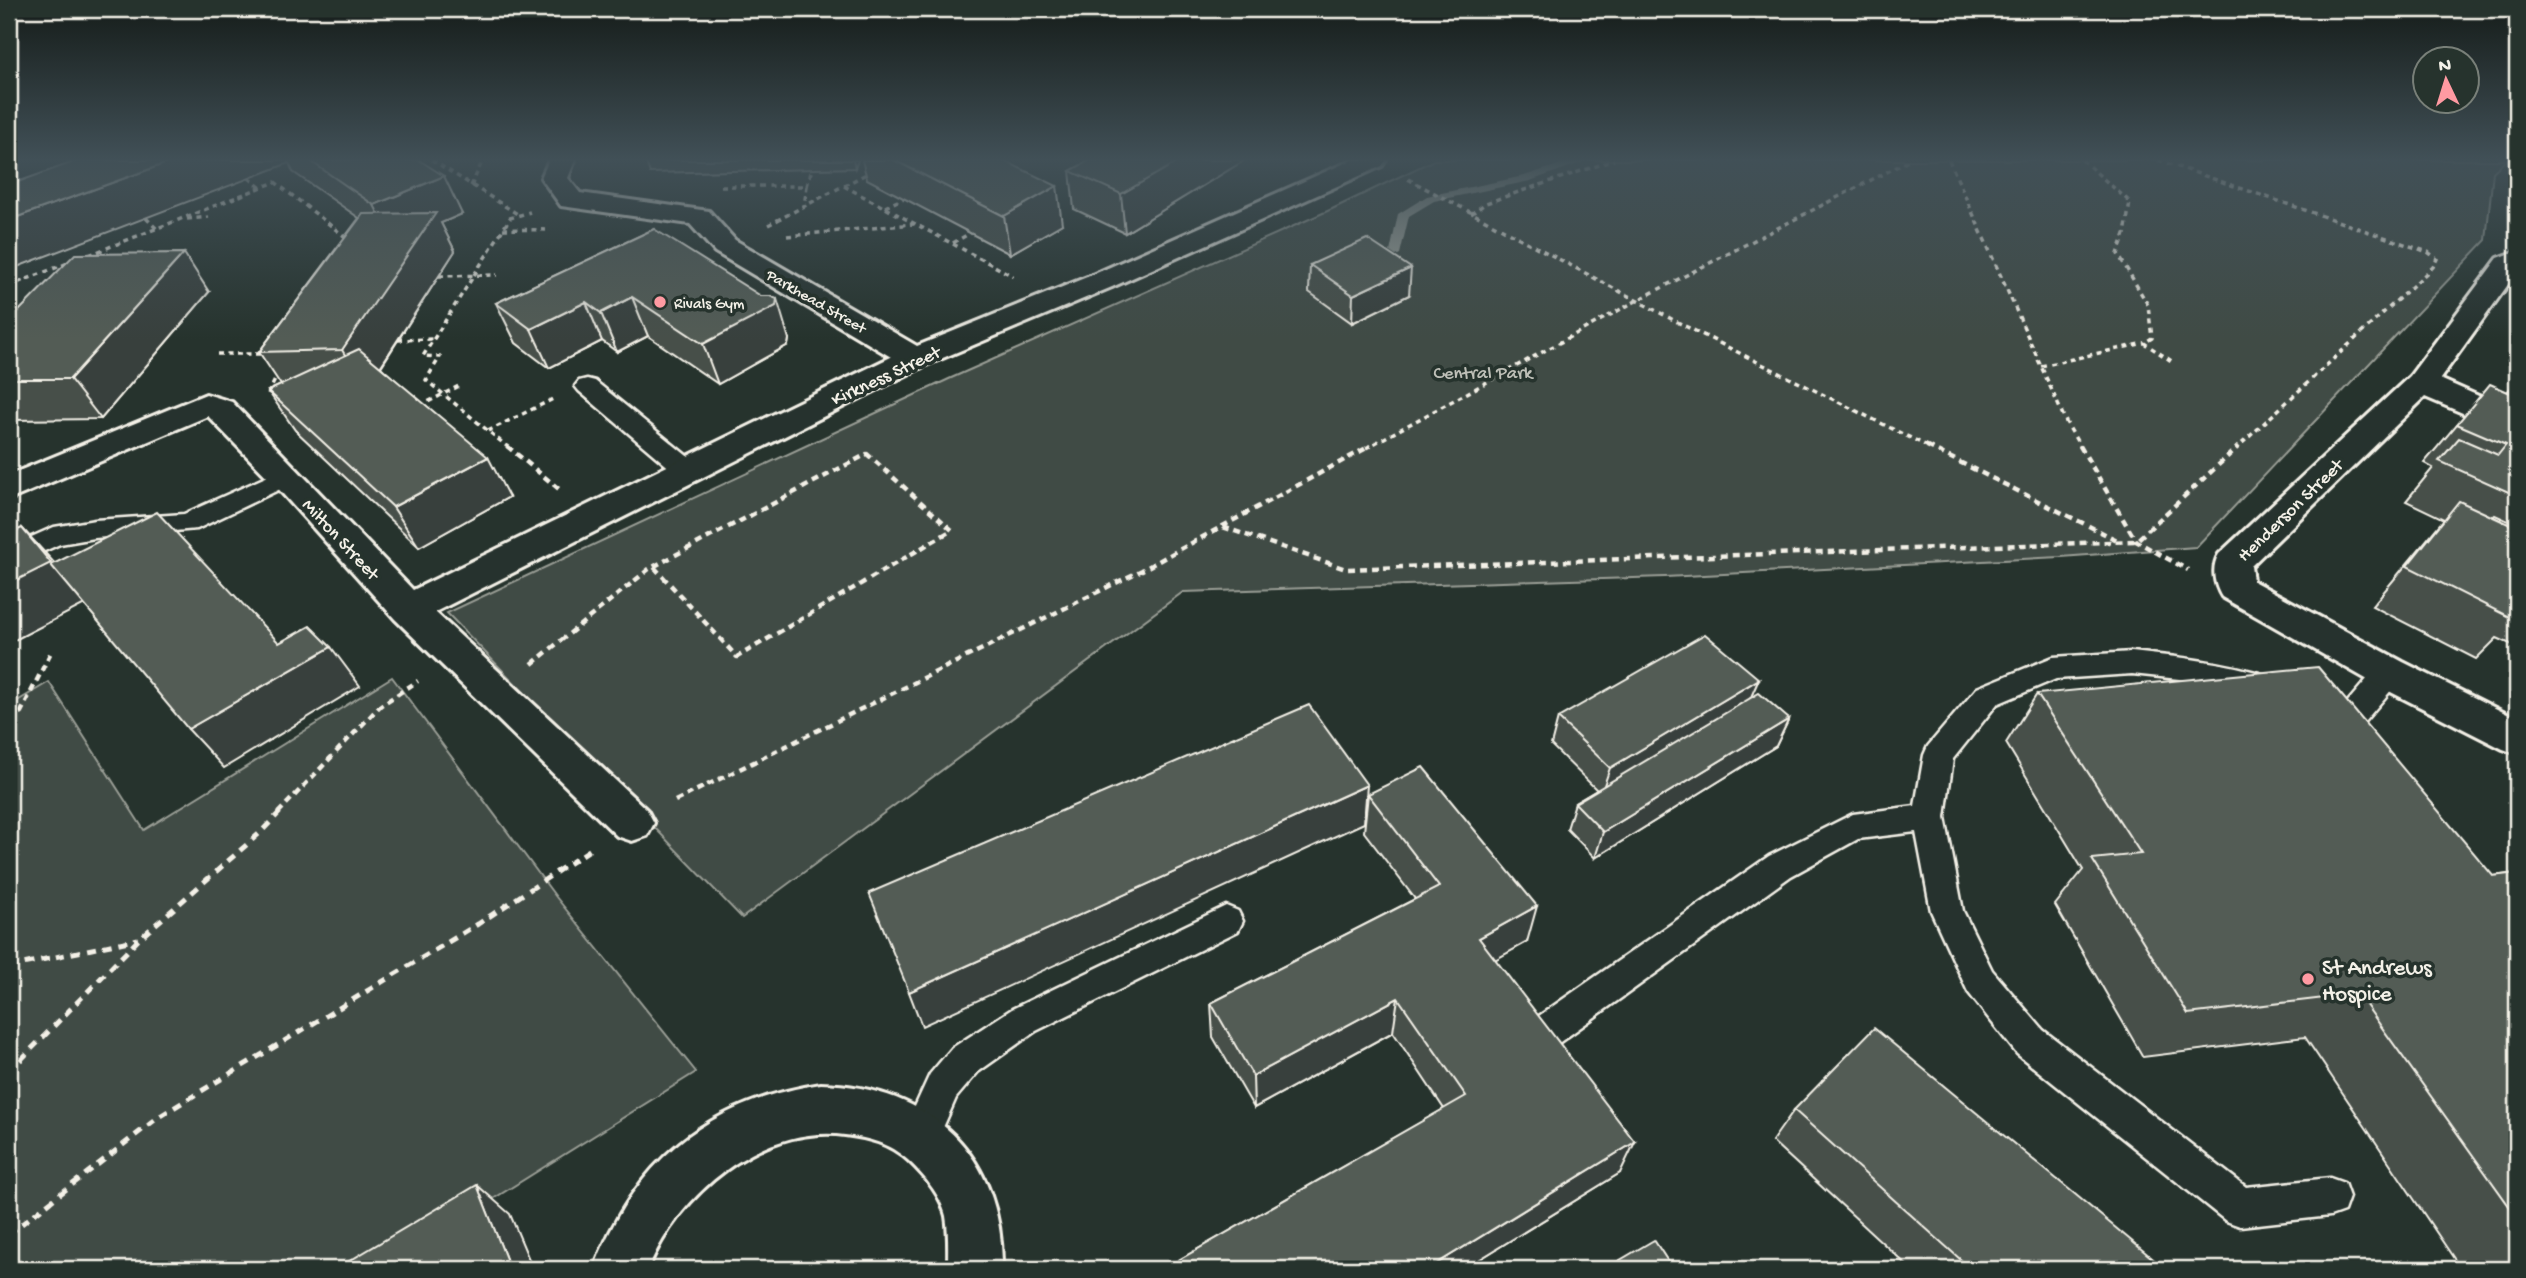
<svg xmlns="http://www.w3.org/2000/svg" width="2526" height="1278" viewBox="0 0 2526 1278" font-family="'Gochi Hand',sans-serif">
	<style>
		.green { fill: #414b45; stroke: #9a9e96; stroke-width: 2 }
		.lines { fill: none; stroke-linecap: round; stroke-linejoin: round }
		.stream { fill: #9fa39b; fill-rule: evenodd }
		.service-casing { stroke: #f4f1e8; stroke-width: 5 }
		.minor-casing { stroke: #f4f1e8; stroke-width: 6 }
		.path-far2 { stroke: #f4f1e8; stroke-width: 3.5; stroke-dasharray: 5 4.5; stroke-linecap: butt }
		.path-far1 { stroke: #f4f1e8; stroke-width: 4.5; stroke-dasharray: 7 5; stroke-linecap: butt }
		.path { stroke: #f4f1e8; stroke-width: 5; stroke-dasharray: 9 7; stroke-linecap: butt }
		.service { fill: #26332d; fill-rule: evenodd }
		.minor { fill: #26332d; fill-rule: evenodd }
		.wall { fill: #474f49; stroke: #f4f1e8; stroke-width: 2 }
		.shaded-wall { fill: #39403c; stroke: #f4f1e8; stroke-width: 2 }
		.building { fill: #525c55; stroke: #f4f1e8; stroke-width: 2 }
		.poi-dot { fill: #ff9aa2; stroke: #26332d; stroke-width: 2.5 }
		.labels { text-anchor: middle; stroke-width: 7; stroke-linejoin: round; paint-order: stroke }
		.far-street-label { font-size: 16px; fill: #f4f1e8; stroke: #26332d }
		.far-poi-label { font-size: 16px; fill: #f4f1e8; stroke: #26332d; text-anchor: start }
		.park-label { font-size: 19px; fill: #bebfb7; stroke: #26332d }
		.street-label { font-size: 19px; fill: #f4f1e8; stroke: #26332d }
		.near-poi-label { font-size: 23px; fill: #f4f1e8; stroke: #26332d; text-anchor: start }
	</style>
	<rect width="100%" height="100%" fill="#26332d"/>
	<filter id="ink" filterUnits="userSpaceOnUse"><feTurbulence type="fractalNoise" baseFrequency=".0143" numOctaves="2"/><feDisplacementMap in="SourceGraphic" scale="14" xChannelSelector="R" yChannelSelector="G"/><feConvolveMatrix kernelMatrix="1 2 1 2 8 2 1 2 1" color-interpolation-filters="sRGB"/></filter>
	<g filter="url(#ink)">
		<!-- green -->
		<g class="green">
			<polygon points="1434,160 2506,160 2493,172 2486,240 2196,547 2061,557 1665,577 1183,592 742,918 447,613 949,379 1332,209"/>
			<polygon points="392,677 556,897 696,1072 381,1269 9,1269 9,706 49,682 144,830"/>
		</g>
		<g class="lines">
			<!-- stream -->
			<polygon class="stream" points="1574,160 1589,160 1530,181 1434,201 1409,216 1400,254 1396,256 1390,252 1398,214 1427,196 1524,176"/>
			<defs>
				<g id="service">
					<polygon points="587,379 595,381 697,464 700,470 697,476 688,478 679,476 579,391 575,386 579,381"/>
					<polygon points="286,468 295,470 299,476 295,482 197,529 95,538 60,544 9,567 9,547 54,527 95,520 184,514"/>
					<path d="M2132 652C2179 657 2225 662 2270 676L2274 684 2270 692 2260 695 2198 681 2132 674 2056 679 1997 704 1953 759 1945 817 1963 911 1992 970 2043 1030 2246 1187 2330 1178 2344 1183 2349 1197 2344 1211 2330 1216 2240 1226 2226 1221 2017 1054 1968 992 1931 911 1916 832 1858 839 1791 876 1560 1042 1548 1046 1536 1042 1530 1030 1536 1018 1769 856 1853 814 1915 806 1924 755 1928 746 1977 688 2053 657Z"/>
					<polygon points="2389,662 2399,665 2403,673 2399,681 2359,728 2349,732 2339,728 2334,720 2339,712 2379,665"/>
					<polygon points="1226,906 1238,911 1243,921 1238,931 1036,1031 978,1072 956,1098 934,1148 921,1153 908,1148 902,1135 930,1074 952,1048 1012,1009"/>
				</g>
				<g id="minor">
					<polygon points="549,160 575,160 568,178 580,193 709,211 735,240 917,346 1092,275 1352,160 1386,160 1382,166 1112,287 926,365 435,612 647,810 654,823 647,836 632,841 617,836 395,619 274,484 208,416 9,500 9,475 206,394 232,402 413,590 891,357 715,252 690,224 561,206 541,178"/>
					<path d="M2517 251V272L2440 379 2517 413V436L2425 397 2251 566 2253 581 2403 662 2517 719V754L2503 749 2375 684 2222 597C2214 584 2211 567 2219 554L2410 376 2498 258Z"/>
					<path d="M821 1084C933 1087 1004 1157 1002 1269H948C948 1252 949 1234 946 1216 941 1195 923 1174 908 1160 889 1143 869 1138 845 1135 761 1124 678 1194 648 1269H594C634 1162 707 1102 821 1084Z"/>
				</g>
			</defs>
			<!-- service casing -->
			<use href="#service" class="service-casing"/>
			<!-- minor casing -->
			<use href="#minor" class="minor-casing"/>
			<!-- path-far2 -->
			<g class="path-far2">
				<polyline points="432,160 519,215"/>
				<polyline points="1949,160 2066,422 2081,448"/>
				<polyline points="2082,160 2130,202 2125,234 2118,254 2148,305 2152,338 2144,343"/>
				<polyline points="2158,160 2428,252 2437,259 2433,267 2237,448"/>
				<polyline points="249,178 260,187"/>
				<polyline points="1408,179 1683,325 1931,448"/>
				<polyline points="471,186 483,160"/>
				<polyline points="721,186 807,186 804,206"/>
				<polyline points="807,186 812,169"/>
				<polyline points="844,186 1013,276"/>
				<polyline points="885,207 904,198"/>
				<polyline points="1471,214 1486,203 1614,160"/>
				<polyline points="146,218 157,229"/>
				<polyline points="187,219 209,217"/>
				<polyline points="768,225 870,172"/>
				<polyline points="503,229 547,230"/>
				<polyline points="787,236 914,224"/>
				<polyline points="953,243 970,233"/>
				<polyline points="89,255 275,182 348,239"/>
				<polyline points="439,276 497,275"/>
				<polyline points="9,286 68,263"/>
				<polyline points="398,340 433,339"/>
				<polyline points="217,354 265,354"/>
				<polyline points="2041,366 2144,343 2173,362"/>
				<polyline points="268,394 278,374"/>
				<polyline points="420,406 459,386"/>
				<polyline points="488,431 553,399"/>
				<polyline points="509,448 426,380 440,357 423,356 510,218 530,212"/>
				<polyline points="1366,448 1636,301 1910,160"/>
			</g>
			<!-- path-far1 -->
			<g class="path-far1">
				<polyline points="507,446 559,489"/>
				<polyline points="1927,446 2117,540"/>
				<polyline points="2080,446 2136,541 2188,570"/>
				<polyline points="1223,527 1346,569 2136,541 2239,446"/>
				<polyline points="532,664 649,569 867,454 952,530 737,657 654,567"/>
				<polyline points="9,719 21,712 51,652"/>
				<polyline points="675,801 1142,570 1370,446"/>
				<polyline points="278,813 381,705 418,681"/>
			</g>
			<!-- path -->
			<g class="path">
				<polyline points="9,967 138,939"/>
				<polyline points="9,1072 139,939 260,833 280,812"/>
				<polyline points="9,1234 160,1116 478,924 591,849"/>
			</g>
			<!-- service -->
			<use href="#service" class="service"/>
			<!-- minor -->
			<use href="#minor" class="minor"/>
		</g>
		<!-- wall -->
		<g class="wall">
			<polygon points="79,160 419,160 462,214 441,223 455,251 381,367 509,497 419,547 295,430 268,391 281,385 259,352 359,218 293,172 289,163"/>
			<polygon points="645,160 858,160 855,168 650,173"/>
			<polygon points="862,160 1003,160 1062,224 1010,254 867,179"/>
			<polygon points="1090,160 1245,160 1125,233 1074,209 1070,171"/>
			<polygon points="654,229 789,339 788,345 718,384 648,336 617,352 602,341 549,368 516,343 496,303"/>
			<polygon points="1310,265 1409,295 1352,323 1309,292"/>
			<polygon points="209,292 101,419 9,420 9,321"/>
			<polygon points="2517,349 2517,364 2508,360"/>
			<polygon points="2517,380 2517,395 2508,391"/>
			<polygon points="2517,396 2517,525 2495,515 2493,517 2517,528 2517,647 2497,638 2476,659 2372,606 2444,519 2406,501 2433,468 2424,463 2457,424"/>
			<polygon points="2037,694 2493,876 2517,873 2517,1269 2461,1269 2305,1037 2143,1057 2055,905 2083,870 2006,743"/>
			<polygon points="1751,698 1789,719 1776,746 1595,858 1567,829 1575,803 1597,790 1551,745 1558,718"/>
			<polygon points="1368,794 1527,942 1495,959 1620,1173 1464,1269 1163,1269 1444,1109 1393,1032 1254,1108 1213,1037 1211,1003 1415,899 1364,832"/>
			<polygon points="1794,1110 2161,1269 1911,1269 1772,1141"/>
		</g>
		<!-- shaded-wall -->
		<g class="shaded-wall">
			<polygon points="175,160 287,160 289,163 9,270 9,220"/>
			<polygon points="853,160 858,160 855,168"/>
			<polygon points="1181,160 1245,160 1125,233 1121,194"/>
			<polygon points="444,176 462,214 441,223 455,251 366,389 342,350 394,243 374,205"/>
			<polygon points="1057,186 1062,224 1010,254 1004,216"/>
			<polygon points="184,253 209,292 101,419 70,379"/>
			<polygon points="1411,268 1409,295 1352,323 1353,295"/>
			<polygon points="632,297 648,336 617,352 601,313"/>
			<polygon points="777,299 789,339 788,345 718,384 703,344"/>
			<polygon points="586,302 602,341 549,368 531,329"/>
			<polygon points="488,457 509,497 419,547 393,507"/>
			<polygon points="22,528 58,567 87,603 9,643 9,584"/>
			<polygon points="331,647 360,686 224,768 188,729"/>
			<polygon points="1759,679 1747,706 1601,794 1610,768"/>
			<polygon points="1789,719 1776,746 1595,858 1603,832"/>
			<polygon points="1367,785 1364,823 922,1026 909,992"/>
			<polygon points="1537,906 1527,942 1471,973 1479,938"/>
			<polygon points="1398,998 1393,1032 1254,1108 1253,1076"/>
			<polygon points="1635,1142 1620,1173 1464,1269 1428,1269"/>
			<polygon points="477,1185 510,1214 533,1269 510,1269"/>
		</g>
		<!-- building -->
		<g class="building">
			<polygon points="79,160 175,160 9,220 9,185"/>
			<polygon points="309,160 419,160 444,176 374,205"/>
			<polygon points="894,160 1003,160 1057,186 1004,216"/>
			<polygon points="1090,160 1181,160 1121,194 1070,171"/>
			<polygon points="436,213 342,350 259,352 363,214"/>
			<polygon points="654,229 761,296 770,296 777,299 776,306 703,344 632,297 601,313 586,302 531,329 496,303"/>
			<polygon points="1367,239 1411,268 1353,295 1310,265"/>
			<polygon points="184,253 70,379 9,379 9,321 75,254"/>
			<polygon points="359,349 488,457 393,507 268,391"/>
			<polygon points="2490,384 2517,396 2517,489 2513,494 2439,461 2459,438 2498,455 2506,445 2457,424"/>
			<polygon points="2459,501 2517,528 2517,617 2515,620 2407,566"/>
			<polygon points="157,512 279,643 310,626 331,647 188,729 51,565"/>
			<polygon points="22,528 51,563 9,584 9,534"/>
			<polygon points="1705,634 1759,679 1610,768 1558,718"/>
			<polygon points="2318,667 2493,876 2517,873 2517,1217 2358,994 2188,1014 2092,859 2141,854 2037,694"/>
			<polygon points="1759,693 1789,719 1603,832 1575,803"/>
			<polygon points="1309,705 1367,785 909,992 869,893"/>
			<polygon points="1423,767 1537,906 1479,938 1635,1142 1428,1269 1163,1269 1466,1096 1398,998 1253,1076 1211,1003 1439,887 1368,794"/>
			<polygon points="1874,1028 2163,1267 2161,1269 1969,1269 1970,1268 1794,1110"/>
			<polygon points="477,1185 510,1269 336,1269"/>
			<polygon points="1654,1240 1673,1269 1605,1269"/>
		</g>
	</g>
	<!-- sky -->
	<linearGradient id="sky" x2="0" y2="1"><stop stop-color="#151c19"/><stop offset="0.47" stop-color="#415057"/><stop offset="1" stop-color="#415057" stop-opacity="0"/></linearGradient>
	<rect width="2526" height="339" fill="url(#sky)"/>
	<!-- markers -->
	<g class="poi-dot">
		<circle cx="660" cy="302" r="7"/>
		<circle cx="2308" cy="979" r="7"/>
	</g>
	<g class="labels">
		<!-- far-street labels -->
		<g class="far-street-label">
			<text transform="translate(817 300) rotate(30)" y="6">Parkhead Street</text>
		</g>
		<!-- far-poi labels -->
		<g class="far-poi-label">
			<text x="674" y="308">Rivals Gym</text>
		</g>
		<!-- park labels -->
		<g class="park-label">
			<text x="1483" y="378">Central Park</text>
		</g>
		<!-- street labels -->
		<g class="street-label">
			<text transform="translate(885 374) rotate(-25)" y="7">Kirkness Street</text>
			<text transform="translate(2289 509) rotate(-44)" y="7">Henderson Street</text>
			<text transform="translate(342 538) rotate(47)" y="7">Milton Street</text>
		</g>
		<!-- near-poi labels -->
		<g class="near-poi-label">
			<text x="2322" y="974">St Andrews<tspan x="2322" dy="26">Hospice</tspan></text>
		</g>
	</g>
	<!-- margin -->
	<rect width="2526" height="1278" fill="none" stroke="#26332d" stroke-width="35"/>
	<rect x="18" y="18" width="2491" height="1243" fill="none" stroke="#f4f1e8" stroke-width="2.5" filter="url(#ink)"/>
	<!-- north arrow -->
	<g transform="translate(2446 80) rotate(356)"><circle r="33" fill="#26332d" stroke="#787f78" stroke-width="2"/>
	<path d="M0-5L12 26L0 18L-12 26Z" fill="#ff9aa2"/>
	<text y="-10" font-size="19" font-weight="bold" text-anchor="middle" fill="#f4f1e8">N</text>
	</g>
</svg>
